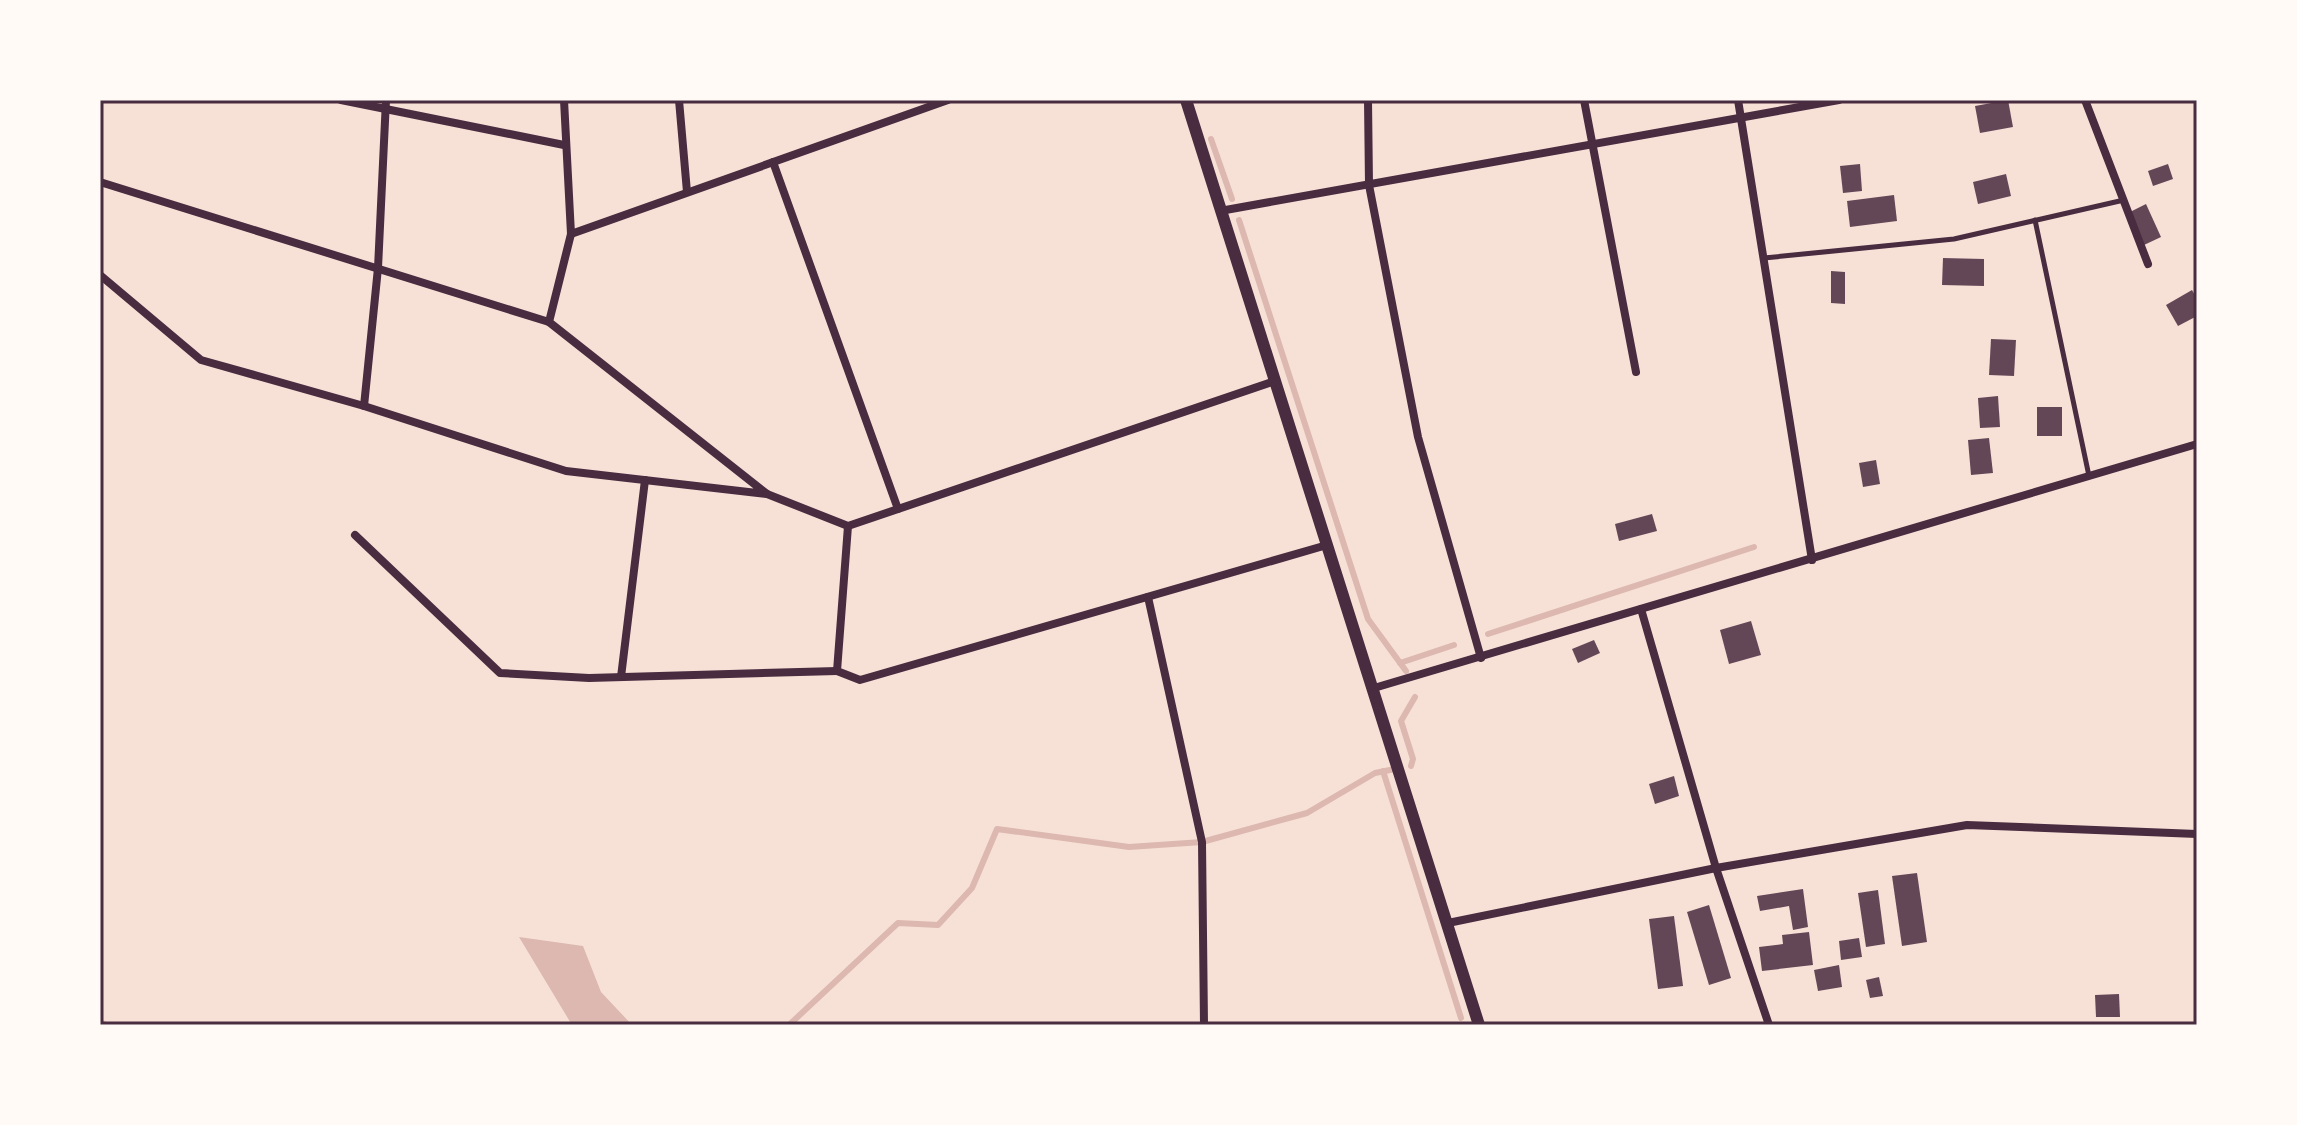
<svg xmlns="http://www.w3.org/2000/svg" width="2297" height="1125" viewBox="0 0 2297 1125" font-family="'Varela Round',sans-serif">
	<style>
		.water { fill: #dcb8b0 }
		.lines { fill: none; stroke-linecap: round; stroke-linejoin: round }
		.stream { stroke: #dcb8b0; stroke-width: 6 }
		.building { fill: #644757 }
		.service { stroke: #4a2c40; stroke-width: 5 }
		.minor { stroke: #4a2c40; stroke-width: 8 }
		.tertiary { stroke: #4a2c40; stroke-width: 12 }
		.neatline { fill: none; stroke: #4a2c40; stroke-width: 3 }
	</style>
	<rect width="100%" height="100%" fill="#f7e1d7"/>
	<!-- water -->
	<polygon class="water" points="519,937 583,946 601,992 632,1025 572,1025"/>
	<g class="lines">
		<!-- stream -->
		<g class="stream">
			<polyline points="1211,139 1232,199"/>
			<polyline points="1239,220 1368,619 1406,671"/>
			<polyline points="1488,634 1754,547"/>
			<polyline points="1400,663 1454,645"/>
			<polyline points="1411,766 1413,759 1401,721 1415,697"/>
			<polyline points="1383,771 1461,1018"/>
			<polyline points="100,1022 106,1025"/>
			<polyline points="789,1025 898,923 938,925 972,888 997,829 1129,847 1202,842 1307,813 1375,773 1395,769"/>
		</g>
	</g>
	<!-- building -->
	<g class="building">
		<polygon points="2008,100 2013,127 1980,133 1975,106"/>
		<polygon points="1860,164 1862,191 1843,193 1840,166"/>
		<polygon points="2168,164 2173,179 2153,186 2148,171"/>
		<polygon points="2006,174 2011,196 1978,204 1973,182"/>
		<polygon points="1894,195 1897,221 1850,227 1847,201"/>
		<polygon points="2146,204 2161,237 2144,245 2130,212"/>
		<polygon points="1943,258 1984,259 1984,286 1942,285"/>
		<polygon points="1831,271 1845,272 1845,304 1831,303"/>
		<polygon points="2192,290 2197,299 2197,316 2178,326 2166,305"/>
		<polygon points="1991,339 2016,340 2014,376 1989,375"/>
		<polygon points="1998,396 2000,427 1980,428 1978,398"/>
		<rect x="2037" y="407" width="25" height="29"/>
		<polygon points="1989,438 1993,473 1971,475 1968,440"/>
		<polygon points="1876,460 1880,484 1863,487 1859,463"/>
		<polygon points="1652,514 1657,531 1619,541 1615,524"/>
		<polygon points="1751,621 1761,655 1729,664 1720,630"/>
		<polygon points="1594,640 1600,653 1578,663 1572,649"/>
		<polygon points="1674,776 1679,796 1655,804 1649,784"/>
		<polygon points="1917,873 1927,942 1902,946 1892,876"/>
		<polygon points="1803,889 1808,927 1793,930 1789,906 1760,911 1757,896"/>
		<polygon points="1878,890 1885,944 1866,947 1858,893"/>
		<polygon points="1709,905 1731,978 1709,985 1687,912"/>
		<polygon points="1674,916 1683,986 1658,989 1649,919"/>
		<polygon points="1809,932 1813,965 1762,971 1759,947 1783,944 1782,935"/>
		<polygon points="1859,938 1862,957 1841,960 1839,941"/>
		<polygon points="1839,965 1842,987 1818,991 1814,970"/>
		<polygon points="1879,977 1883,996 1870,998 1866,980"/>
		<polygon points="2119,994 2120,1017 2096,1017 2095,995"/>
	</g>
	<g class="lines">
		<!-- service -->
		<g class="service">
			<polyline points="2035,220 2089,476"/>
			<polyline points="1764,258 1954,239 2124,200"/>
		</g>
		<!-- minor -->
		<g class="minor">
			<polyline points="341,100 564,145"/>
			<polyline points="564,100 571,234 948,100"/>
			<polyline points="679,100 687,192"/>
			<polyline points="1368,100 1369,185 1418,437 1481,658"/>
			<polyline points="1584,100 1636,372"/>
			<polyline points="1738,100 1812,560"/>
			<polyline points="2085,100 2148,264"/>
			<polyline points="773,162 898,509"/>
			<polyline points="100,182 549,322"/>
			<polyline points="1220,211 1839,100"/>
			<polyline points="100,275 201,360 364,406 566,471 767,494 549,322 571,234"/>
			<polyline points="364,406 378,268 386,100"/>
			<polyline points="767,494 848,526 1275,381"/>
			<polyline points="848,526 837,671 860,680 1327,545"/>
			<polyline points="355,535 500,673 589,678 837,671"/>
			<polyline points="1148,597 1202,842 1204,1025"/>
			<polyline points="1641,609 1716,868 1769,1025"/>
			<polyline points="621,677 645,480"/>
			<polyline points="1374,688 2197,444"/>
			<polyline points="1448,923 1716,868 1967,825 2197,834"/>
		</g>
		<!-- tertiary -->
		<polyline class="tertiary" points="1186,100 1479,1025"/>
	</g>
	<!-- border -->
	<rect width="2297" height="1125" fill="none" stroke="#fffaf5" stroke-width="204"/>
	<rect x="102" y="102" width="2093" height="921" class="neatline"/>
</svg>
